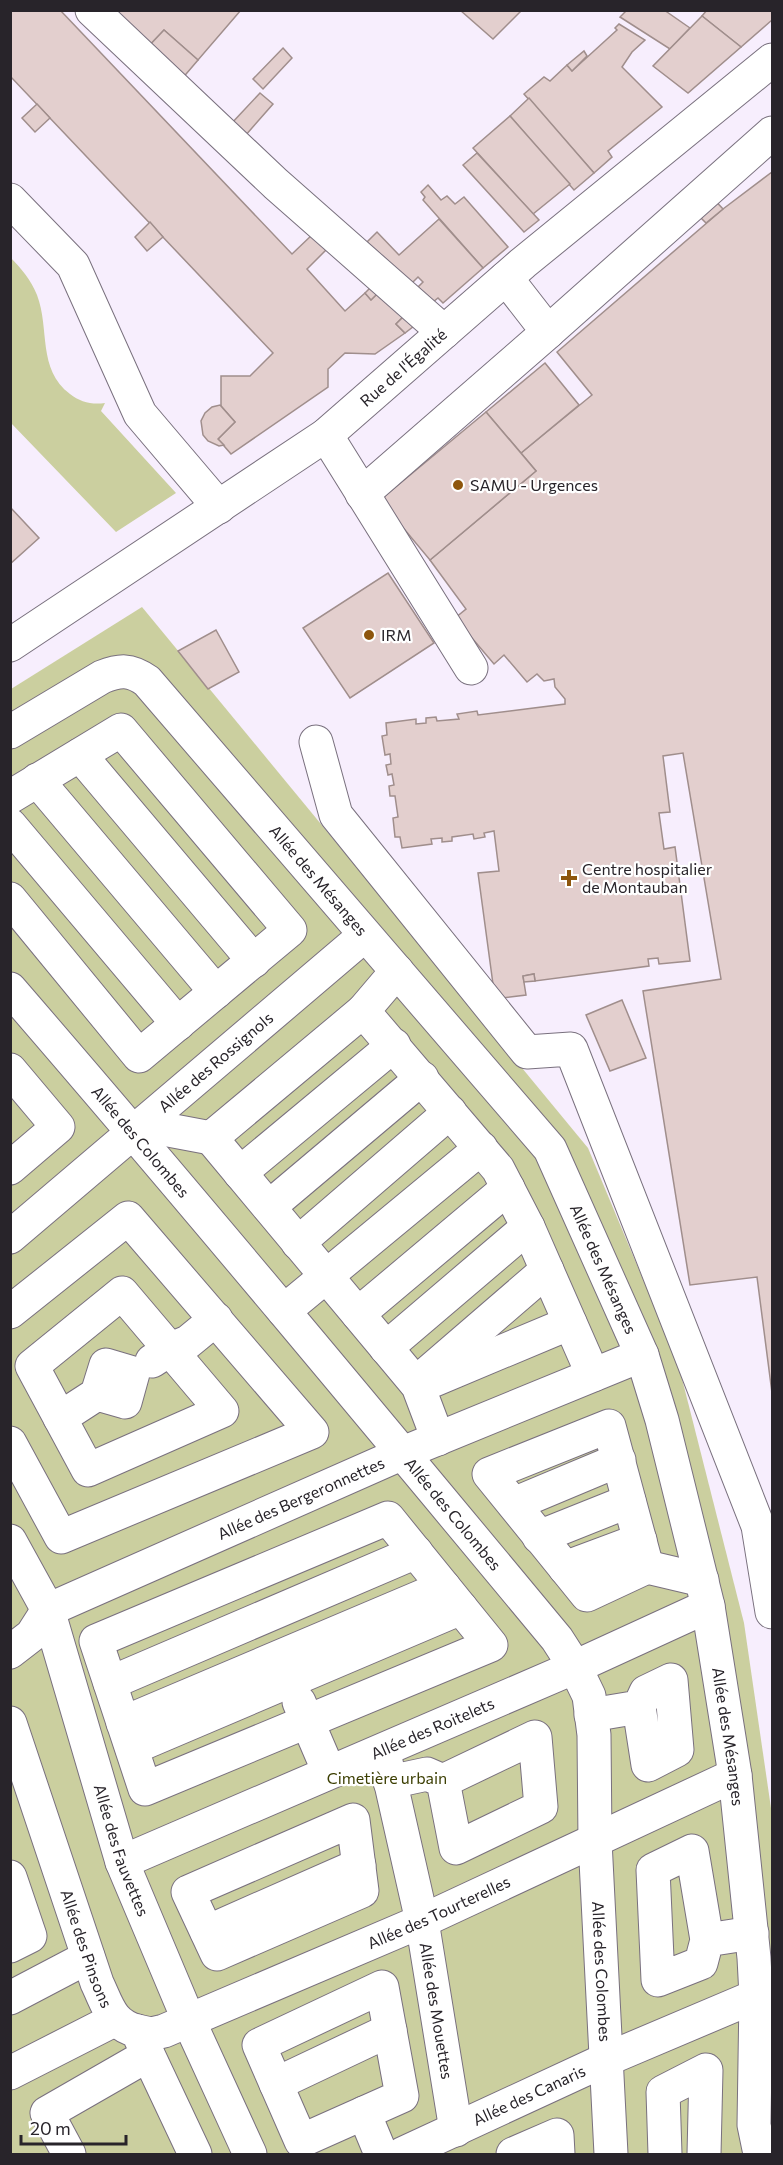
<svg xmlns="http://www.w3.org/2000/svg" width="783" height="2165" viewBox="0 0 783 2165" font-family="Commissioner,sans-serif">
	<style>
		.green { fill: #cbcf9f }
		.building { fill: #e3cfce; stroke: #a08e8c; stroke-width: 1.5 }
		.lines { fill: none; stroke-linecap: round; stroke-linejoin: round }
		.minor-casing { stroke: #79707e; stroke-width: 35 }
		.minor { stroke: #fff; stroke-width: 33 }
		.poi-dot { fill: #8e560d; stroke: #fff; stroke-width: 2 }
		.labels { text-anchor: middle; stroke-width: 4.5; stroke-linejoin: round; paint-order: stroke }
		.street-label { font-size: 16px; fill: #28242a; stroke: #fff }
		.poi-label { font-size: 16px; fill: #28242a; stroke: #fff; text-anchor: start }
		.park-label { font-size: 16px; fill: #3b3e02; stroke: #fff }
	</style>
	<rect width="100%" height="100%" fill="#f7eefd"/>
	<!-- green -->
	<g class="green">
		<path d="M10 257C21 268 31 280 37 295 50 329 37 369 70 394 80 402 92 405 105 403L101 411 176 493 116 532 11 423Z"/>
		<polygon points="142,607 588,1148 678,1363 744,1623 772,1815 772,2154 11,2154 11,689"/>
	</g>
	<!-- building -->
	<g class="building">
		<polygon points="10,10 60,10 292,254 314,233 328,248 307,269 345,311 365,293 371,300 384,287 408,312 396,324 405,333 375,354 345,353 328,369 328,387 231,454 218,439 235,422 221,406 221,376 250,376 273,353 10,76"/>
		<polygon points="114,10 241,10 198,60 164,30 146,49"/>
		<polygon points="460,10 521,10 521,11 493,39"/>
		<polygon points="627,10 664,10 690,28 670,49 620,17"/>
		<polygon points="707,10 772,10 772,20 741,47 702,16"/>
		<polygon points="702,16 741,47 688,93 653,66"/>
		<polygon points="619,24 645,40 632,52 622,67 662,107 608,151 612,157 594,173 524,94 544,77 550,81 567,65 572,71 617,30 615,28"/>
		<polygon points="164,30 198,60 181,80 146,49"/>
		<polygon points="283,48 292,58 263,89 253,79"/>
		<polygon points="584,51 587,56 572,71 567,65"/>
		<polygon points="260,93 273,104 245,136 231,124"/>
		<polygon points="529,98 594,173 574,190 510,116"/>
		<polygon points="37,104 50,118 35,132 22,118"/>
		<polygon points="510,116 570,184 533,214 473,148"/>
		<polygon points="477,153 539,220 524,232 463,165"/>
		<polygon points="772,172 772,1393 757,1277 690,1285 643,991 721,979 683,753 663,756 670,812 659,813 664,849 675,847 690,961 659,964 658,958 648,959 649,966 535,981 534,974 523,976 526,995 495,999 478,873 499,871 494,831 484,833 485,837 474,839 473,834 452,837 452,841 442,842 442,838 431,839 432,844 402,848 400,837 395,837 393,818 398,817 395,796 390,796 389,786 394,785 392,774 388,775 386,765 391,764 390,754 385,755 382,736 387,735 386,723 416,719 416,724 426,723 426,718 436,717 437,721 459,719 457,714 477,711 478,715 565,704 565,699 555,687 554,679 544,681 537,674 527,682 504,655 494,664 455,618 466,609 430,560 536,471 521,453 592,395 557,352 723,209"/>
		<polygon points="428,185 441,200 447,196 455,204 464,197 508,247 483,268 423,200 425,197 421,192"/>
		<polygon points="708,193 723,209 706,223 691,208"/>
		<polygon points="439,219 483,268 443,303 438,298 433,302 417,288 423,282 418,277 412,283 367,242 377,232 399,255"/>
		<polygon points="150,222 163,237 147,251 135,237"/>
		<polygon points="377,281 384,287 371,300 365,293"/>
		<polygon points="408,312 418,323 405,333 396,324"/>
		<polygon points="545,363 579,405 521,453 486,412"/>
		<polygon points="220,405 235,422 218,439 224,445 219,446 208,441 203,435 201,421 205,413 212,407"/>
		<polygon points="486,412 536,471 430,560 380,500"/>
		<polygon points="10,507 39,538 10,564"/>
		<polygon points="388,573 434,643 350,698 303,628"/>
		<polygon points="216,630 239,672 208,689 178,651"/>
		<polygon points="534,974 535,981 524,982 523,976"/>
		<polygon points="622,1000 646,1058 610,1071 586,1015"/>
	</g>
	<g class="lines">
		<defs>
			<g id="minor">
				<polyline points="92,10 276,184 444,332"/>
				<polyline points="10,200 73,265 140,414 219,507"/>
				<polyline points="548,332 772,133"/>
				<polyline points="326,435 471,668"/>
				<polyline points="362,494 548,332 506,278"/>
				<path id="s1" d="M10 645 326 435 523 263 772 60"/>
				<path id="s2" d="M10 732 102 677C120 670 130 669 147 681L550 1149 642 1355 662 1420 708 1606 735 1775 754 1958 756 1996 754 2125 760 2154"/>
				<polyline points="316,742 336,815 527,1052 571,1049 758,1526 772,1612"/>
				<polyline points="80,755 254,961"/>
				<polyline points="37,780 216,992"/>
				<polyline points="10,797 121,730 290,930 139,1056 10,899"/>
				<polyline points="10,825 178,1024"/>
				<polyline points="397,971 363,1011 498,1169 528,1227 593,1375"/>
				<path id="s3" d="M10 989C195 1203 376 1421 557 1639L575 1667 589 1696 594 1735 595 1841 611 2154"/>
				<polyline points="10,1070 58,1127 10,1168"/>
				<polyline points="142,1125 211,1138 363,1011"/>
				<polyline points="211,1138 418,1386 438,1439"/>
				<polyline points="240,1173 394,1045"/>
				<polyline points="269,1207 422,1078"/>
				<path id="s4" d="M10 1237 365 935"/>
				<polyline points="298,1243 450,1112"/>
				<polygon points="122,1293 222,1411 88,1470 32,1366"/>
				<polyline points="284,1311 481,1148"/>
				<polyline points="10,1312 128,1218 312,1432 61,1537 10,1443"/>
				<polyline points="358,1314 508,1188"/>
				<polyline points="386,1348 528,1227"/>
				<polyline points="152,1361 169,1350 188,1342 216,1319"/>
				<polyline points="434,1380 570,1323"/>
				<polyline points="416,1383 547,1270"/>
				<polyline points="60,1418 97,1394 106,1365 133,1373 125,1402 97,1394"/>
				<polygon points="609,1426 647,1567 587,1595 489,1474"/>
				<polyline points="514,1504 619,1460"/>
				<polygon points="388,1518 491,1645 145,1789 96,1641"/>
				<polyline points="539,1537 629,1501"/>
				<path id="s5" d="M10 1541 48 1610 122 1862 189 2021 250 2154"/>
				<polyline points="647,1567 702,1580"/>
				<polyline points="565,1568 640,1540"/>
				<path id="s6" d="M10 1652 32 1635 48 1610 403 1453 642 1355"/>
				<polyline points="110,1683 416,1552"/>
				<polyline points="299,1702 329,1772"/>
				<polyline points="591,1715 639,1707 648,1765 677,1750 671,1680 646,1692 639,1707"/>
				<path id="s7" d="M10 1723 97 1983C108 2006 111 2024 137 2031L195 2154"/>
				<polyline points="123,1723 444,1587"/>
				<polyline points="132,1748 461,1608"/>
				<path id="s8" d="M386 1762 422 1921 456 2130"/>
				<polyline points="390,1782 427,1774 443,1781 535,1737 541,1807 456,1848 443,1781"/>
				<polygon points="353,1820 362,1891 217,1954 188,1892"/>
				<path id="s9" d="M122 1862 575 1667 708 1606"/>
				<polyline points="10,1877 30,1936 10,1946"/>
				<polyline points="207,1932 359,1865"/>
				<polyline points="707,1940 701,1963 658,1980 653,1870 692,1851 707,1940 752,1933"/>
				<polygon points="382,1987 402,2096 301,2141 259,2045"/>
				<polyline points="10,1998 88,1957"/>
				<path id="s10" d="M137 2031 151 2034 164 2031 422 1921 735 1775"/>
				<polyline points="10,2073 114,2020"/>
				<polyline points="276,2084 390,2030"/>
				<polyline points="364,2113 381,2154"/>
				<polyline points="69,2154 47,2113 148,2055"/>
				<path id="s11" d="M402 2154 605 2060 756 1996"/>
				<polyline points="513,2154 557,2135 558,2154"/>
				<polyline points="665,2154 663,2092 706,2070 704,2154"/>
			</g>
		</defs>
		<!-- minor casing -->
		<use href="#minor" class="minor-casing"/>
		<!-- minor -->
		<use href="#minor" class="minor"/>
	</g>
	<!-- markers -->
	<g class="poi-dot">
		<circle cx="458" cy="485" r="6"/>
		<circle cx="369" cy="635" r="6"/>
		<path d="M566 869h6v6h6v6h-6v6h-6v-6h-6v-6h6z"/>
	</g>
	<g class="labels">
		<!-- street labels -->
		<g class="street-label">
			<text dy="6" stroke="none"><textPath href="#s1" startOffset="482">Rue de l'Égalité</textPath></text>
			<text dy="6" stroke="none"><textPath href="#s2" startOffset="418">Allée des Mésanges</textPath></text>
			<text dy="6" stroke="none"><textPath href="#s4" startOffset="270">Allée des Rossignols</textPath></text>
			<text dy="6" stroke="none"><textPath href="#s3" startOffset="201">Allée des Colombes</textPath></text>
			<text dy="6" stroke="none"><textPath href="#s2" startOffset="904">Allée des Mésanges</textPath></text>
			<text dy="6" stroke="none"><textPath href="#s6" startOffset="334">Allée des Bergeronnettes</textPath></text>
			<text dy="6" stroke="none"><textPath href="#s3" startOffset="687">Allée des Colombes</textPath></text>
			<text dy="6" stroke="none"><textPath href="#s9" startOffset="338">Allée des Roitelets</textPath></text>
			<text dy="6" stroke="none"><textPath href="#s2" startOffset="1390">Allée des Mésanges</textPath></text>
			<text dy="6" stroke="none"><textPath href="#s5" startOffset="330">Allée des Fauvettes</textPath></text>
			<text dy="6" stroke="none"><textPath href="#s10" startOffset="327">Allée des Tourterelles</textPath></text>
			<text dy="6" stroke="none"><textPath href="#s7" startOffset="238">Allée des Pinsons</textPath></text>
			<text dy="6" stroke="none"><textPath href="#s3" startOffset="1191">Allée des Colombes</textPath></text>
			<text dy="6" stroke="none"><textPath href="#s8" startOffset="254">Allée des Mouettes</textPath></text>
			<text dy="6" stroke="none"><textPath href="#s11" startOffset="140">Allée des Canaris</textPath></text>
		</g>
		<!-- poi labels -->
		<g class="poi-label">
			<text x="470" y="491">SAMU - Urgences</text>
			<text x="381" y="641">IRM</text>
			<text x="582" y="875">Centre hospitalier<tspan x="582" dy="18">de Montauban</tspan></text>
		</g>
		<!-- park labels -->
		<g class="park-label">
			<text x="387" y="1784">Cimetière urbain</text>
		</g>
	</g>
	<!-- border -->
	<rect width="783" height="2165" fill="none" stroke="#28242a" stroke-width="24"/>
	<!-- scale -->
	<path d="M21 2135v9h105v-9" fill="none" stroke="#28242a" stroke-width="3"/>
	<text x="30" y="2135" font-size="18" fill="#28242a" stroke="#ffffff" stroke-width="4.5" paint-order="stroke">20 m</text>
</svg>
